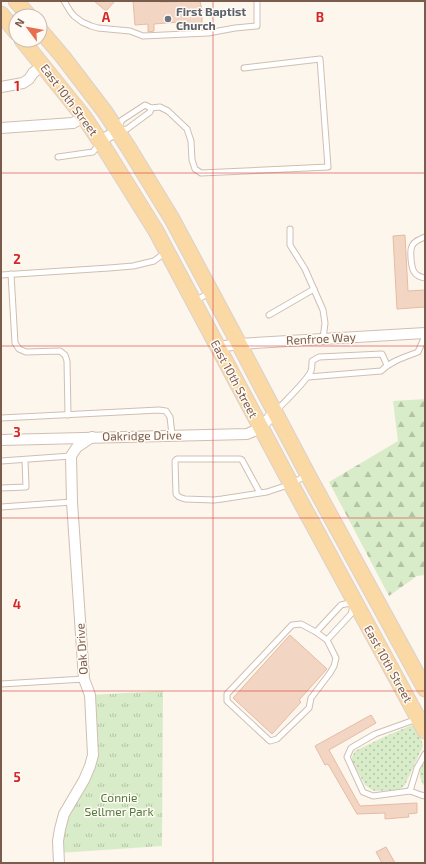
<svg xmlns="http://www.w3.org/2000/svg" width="426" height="864" viewBox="0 0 426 864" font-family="'Exo 2',sans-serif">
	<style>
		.grass { fill: url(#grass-dots) }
		.forest { fill: url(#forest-firs) }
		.park { fill: url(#park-tufts) }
		.building { fill: #f3d5c3; stroke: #e6bba3 }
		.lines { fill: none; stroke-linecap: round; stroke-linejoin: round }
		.service-casing { stroke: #d1beb0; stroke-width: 7 }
		.minor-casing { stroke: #d1beb0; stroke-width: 12 }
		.primary-casing { stroke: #dad1cd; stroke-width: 17 }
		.service { stroke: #fff; stroke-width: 5 }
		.minor { stroke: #fff; stroke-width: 10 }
		.primary { stroke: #fbd9a5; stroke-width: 15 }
		.grid { fill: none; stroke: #d62828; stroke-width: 1; stroke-opacity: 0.55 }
		.worship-dot { fill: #6b7280; stroke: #fffaf3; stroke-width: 1.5 }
		.labels { text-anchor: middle; stroke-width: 3; stroke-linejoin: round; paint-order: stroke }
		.worship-label { font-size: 12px; font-weight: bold; fill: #5b616d; stroke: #fffaf3; text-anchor: start }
		.street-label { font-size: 12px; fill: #7a5c4d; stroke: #fffaf3 }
		.park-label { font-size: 12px; fill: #537a41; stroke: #fffaf3 }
		.grid-label { font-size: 13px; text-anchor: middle; font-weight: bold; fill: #d62828; stroke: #fffaf3; stroke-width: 3; stroke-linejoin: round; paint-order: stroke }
	</style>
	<defs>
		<pattern id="grass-dots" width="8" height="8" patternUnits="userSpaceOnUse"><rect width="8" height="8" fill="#d8ecc9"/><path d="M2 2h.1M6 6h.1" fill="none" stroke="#b4c2a5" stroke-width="1.8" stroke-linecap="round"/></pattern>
		<pattern id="forest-firs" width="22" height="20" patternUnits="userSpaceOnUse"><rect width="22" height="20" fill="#d8ecc9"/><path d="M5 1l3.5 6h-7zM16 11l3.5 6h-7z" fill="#b4c2a5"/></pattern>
		<pattern id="park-tufts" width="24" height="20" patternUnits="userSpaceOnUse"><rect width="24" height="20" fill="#d8ecc9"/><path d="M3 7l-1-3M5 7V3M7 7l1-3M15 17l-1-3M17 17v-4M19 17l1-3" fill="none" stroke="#b4c2a5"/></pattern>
	</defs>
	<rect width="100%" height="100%" fill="#fdf6ec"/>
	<!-- grass -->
	<g class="grass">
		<path d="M412 725C417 730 422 739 423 746L405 785 399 790 375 791 372 790 365 785 352 761V757L355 751 386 736Z"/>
		<path d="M425 762V787C419 779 417 770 425 762Z"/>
	</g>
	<!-- forest -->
	<polygon class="forest" points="425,399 425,575 417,576 389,596 329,482 398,441 393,401"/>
	<!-- park -->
	<polygon class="park" points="163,691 162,846 59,853 64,814 84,780 93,737 90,695"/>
	<!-- building -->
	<g class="building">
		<polygon points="94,1 115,1 106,11"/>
		<polygon points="133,1 160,1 160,2 200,1 202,10 202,27 180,28 179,22 154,24 154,31 148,32 148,24 135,25"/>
		<polygon points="405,235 408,291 425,290 425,307 397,309 393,236"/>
		<polygon points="290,635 327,669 299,700 301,702 272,734 233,698"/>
		<polygon points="371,715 376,723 329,750 360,806 417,803 417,813 408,814 409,817 385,819 385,813 357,814 328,764 325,765 315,746"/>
		<polygon points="386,847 395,863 382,863 376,852"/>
	</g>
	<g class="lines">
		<defs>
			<g id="service">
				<polyline points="64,1 70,11 74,16 82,22 91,26 98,28 130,31 143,36 208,33 235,28 257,26 257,1"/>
				<polygon points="145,105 151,108 150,112 127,129 117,131 122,120"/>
				<polyline points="151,108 160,107 168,111 187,129 191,141 192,160 195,169 201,173 328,167 320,59 244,68"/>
				<polyline points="58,157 93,152 99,144"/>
				<polyline points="290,229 290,245 305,269 323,310 325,323 323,339"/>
				<path d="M425 237C420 239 414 241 412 246 410 250 411 254 411 259 412 269 413 276 425 278"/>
				<polyline points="11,274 15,343 19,349 26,352 60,351 65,355 67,361 68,415"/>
				<polyline points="1,275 109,268 133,266 154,261 166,252"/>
				<polyline points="195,301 211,292"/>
				<polyline points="269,315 314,289"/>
				<path d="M308 377 381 371C391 361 405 357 418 352L425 336"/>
				<path d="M276 411C284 402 307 381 311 371 312 368 312 364 312 361L319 357 382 354 387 365"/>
				<polyline points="1,418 159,410 166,411 170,417 172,435"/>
				<polyline points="1,461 71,456"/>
				<polyline points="1,488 26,487 25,460"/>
				<polyline points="260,493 242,460 240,459 177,459 175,461 176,494 179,497 185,499 214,500 222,499 267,492 291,484 307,475"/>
				<polyline points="1,507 72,502"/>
				<polygon points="301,624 316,632 327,640 336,658 334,666 330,673 311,698 309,708 277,739 270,741 227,701 227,694 292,625"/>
				<polyline points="316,632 341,605 354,602 351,614 327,640"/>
				<polyline points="1,684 84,679"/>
				<polyline points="417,719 375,734 351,748 347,757 363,792 373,796 410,791 421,795 425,796"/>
				<polyline points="410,791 417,768 425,754"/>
			</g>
			<g id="minor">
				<polyline points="1,87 23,83 29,79 33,73 43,65"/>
				<polyline points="1,128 73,123 84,117"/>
				<polyline points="100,141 117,131"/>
				<polyline points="218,347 239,344 425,333"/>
				<polyline points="1,440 247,434 261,428 275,411"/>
				<polyline points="59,863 58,841 60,829 64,814 84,780 90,766 93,755 90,695 84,679 72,502 71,456 77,447 92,437"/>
			</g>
			<g id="primary">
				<polyline points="16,1 29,16"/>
				<polyline points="1,14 16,32"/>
				<polyline points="40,30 63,57 105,112 128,147 172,219 239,344 308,475 425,689"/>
				<polyline points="22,40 84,117 100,141 156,231 291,484 425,731"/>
			</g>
		</defs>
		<!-- service casing -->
		<use href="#service" class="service-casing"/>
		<!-- minor casing -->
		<use href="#minor" class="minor-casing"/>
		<!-- primary casing -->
		<use href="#primary" class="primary-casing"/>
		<!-- service -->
		<use href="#service" class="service"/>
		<!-- minor -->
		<use href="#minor" class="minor"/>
		<!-- primary -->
		<use href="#primary" class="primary"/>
	</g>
	<!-- grid -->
	<path class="grid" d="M213 1V863M1 173H425M1 346H425M1 518H425M1 691H425"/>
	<!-- markers -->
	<circle class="worship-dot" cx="168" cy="19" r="4"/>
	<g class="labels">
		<!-- worship labels -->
		<g class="worship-label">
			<text x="176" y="16">First Baptist<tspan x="176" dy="14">Church</tspan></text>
		</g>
		<!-- street labels -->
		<g class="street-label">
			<text transform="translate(69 100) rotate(53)" y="4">East 10th Street</text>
			<text transform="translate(321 339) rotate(-3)" y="4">Renfroe Way</text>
			<text transform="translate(234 379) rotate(62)" y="4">East 10th Street</text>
			<text transform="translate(142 436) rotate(-1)" y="4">Oakridge Drive</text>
			<text transform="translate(82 649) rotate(-94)" y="4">Oak Drive</text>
			<text transform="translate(388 664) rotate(61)" y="4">East 10th Street</text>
		</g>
		<!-- park labels -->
		<g class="park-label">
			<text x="119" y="802">Connie<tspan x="119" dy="14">Sellmer Park</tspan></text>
		</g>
	</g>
	<g class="grid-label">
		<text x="106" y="22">A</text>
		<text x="320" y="22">B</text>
		<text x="17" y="91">1</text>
		<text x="17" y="264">2</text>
		<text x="17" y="437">3</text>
		<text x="17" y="609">4</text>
		<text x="17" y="782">5</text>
	</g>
	<!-- border -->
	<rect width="426" height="864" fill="none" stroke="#7a5c4d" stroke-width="4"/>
	<!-- north arrow -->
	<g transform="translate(28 28) rotate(302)"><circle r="19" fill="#fffaf3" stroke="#cabbb1"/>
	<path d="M0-3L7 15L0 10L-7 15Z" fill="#e76f51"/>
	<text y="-6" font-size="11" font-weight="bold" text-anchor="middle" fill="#7a5c4d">N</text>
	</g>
</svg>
